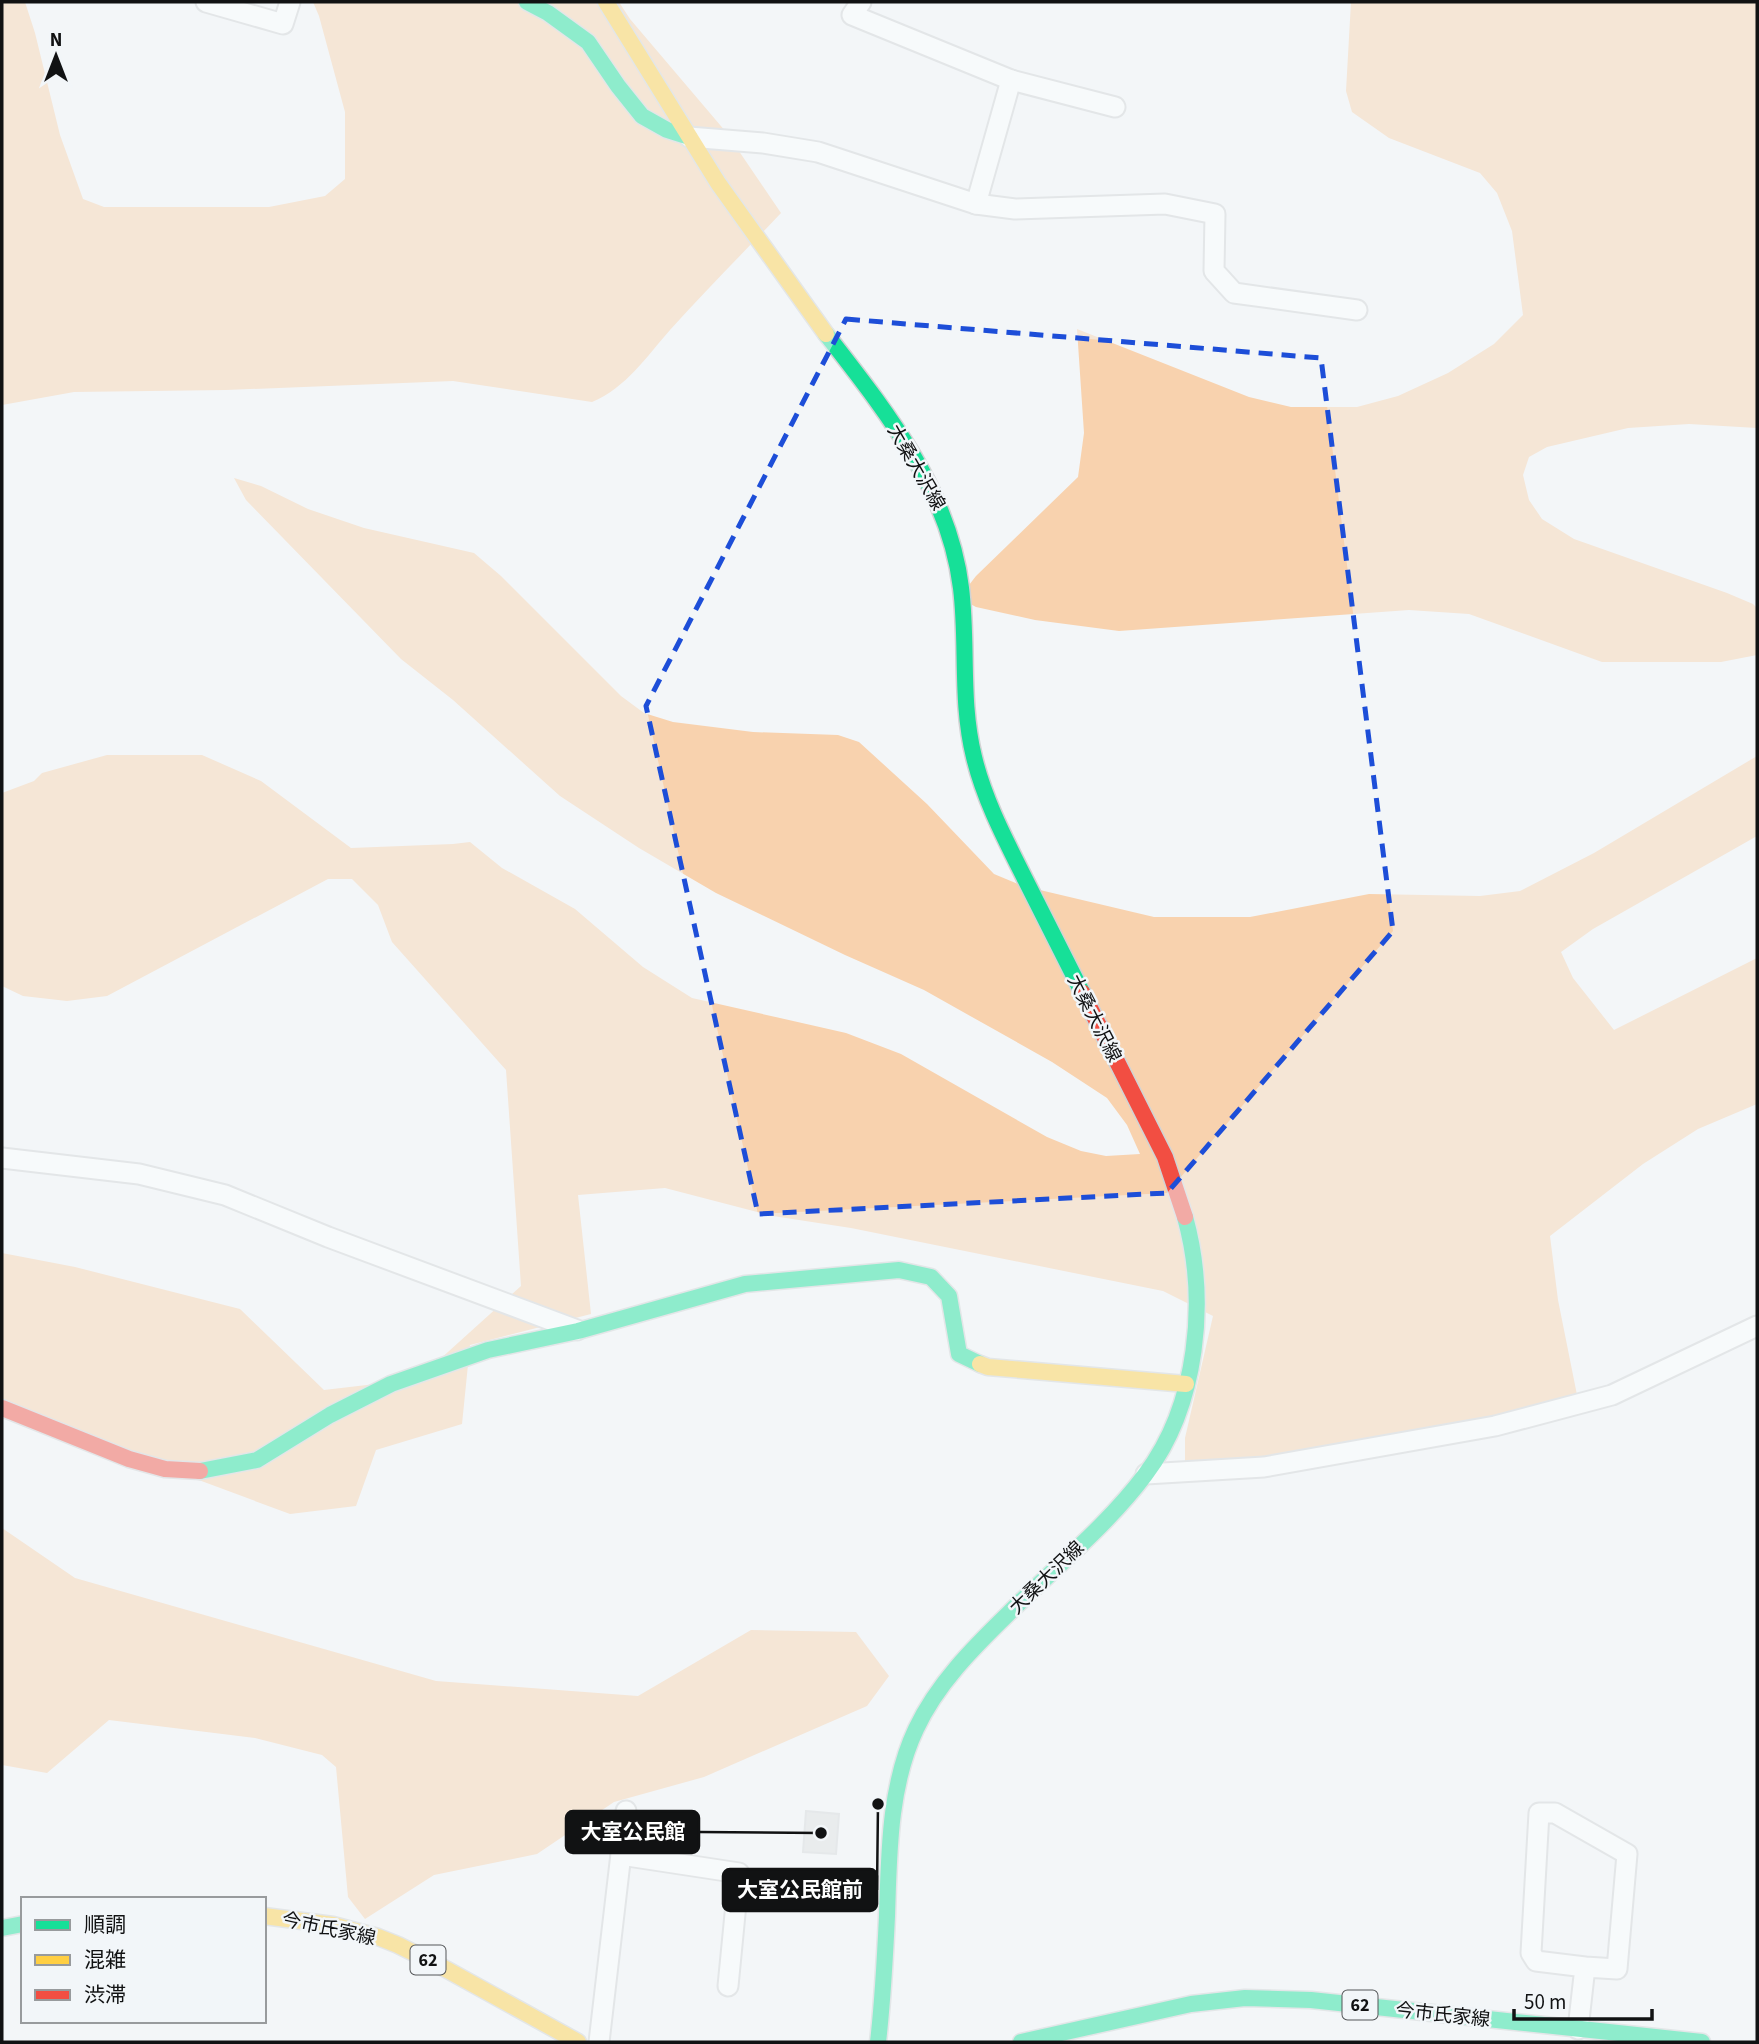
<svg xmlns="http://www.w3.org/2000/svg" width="1759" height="2044" viewBox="0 0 1759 2044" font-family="'Source Sans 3','Noto Sans JP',sans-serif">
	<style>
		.forest { fill: #f8d2ae }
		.building { fill: #dddfe0; stroke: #d5d8d9; stroke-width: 2 }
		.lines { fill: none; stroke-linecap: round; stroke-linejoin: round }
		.street-casing { stroke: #d1d3d4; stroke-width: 23 }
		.fast-casing { stroke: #d1d3d4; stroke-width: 19 }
		.slow-casing { stroke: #d1d3d4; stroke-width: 19 }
		.jam-casing { stroke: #d1d3d4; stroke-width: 19 }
		.street { stroke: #fdfefe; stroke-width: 19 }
		.fast { stroke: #16e098; stroke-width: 16 }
		.slow { stroke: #ffcf43; stroke-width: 16 }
		.jam { stroke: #f24e42; stroke-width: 16 }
		.marked { fill: none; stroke: #1d4ed8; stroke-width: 5; stroke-dasharray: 14 9; stroke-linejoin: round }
		.labels { text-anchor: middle; stroke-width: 5; stroke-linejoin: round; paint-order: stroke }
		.shield { fill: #f2f6f9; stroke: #545658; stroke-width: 2 }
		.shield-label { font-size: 18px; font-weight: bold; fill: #111213 }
		.street-label { font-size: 19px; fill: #111213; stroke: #f2f6f9 }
		.leader { fill: none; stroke: #111213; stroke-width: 2.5 }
		.callout-dot { fill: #111213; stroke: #f2f6f9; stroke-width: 2.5 }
		.callout { fill: #111213; stroke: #111213; stroke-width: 2.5 }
		.callout-label { font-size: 21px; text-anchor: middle; font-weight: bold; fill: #fff }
	</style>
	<rect width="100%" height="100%" fill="#f3f6f8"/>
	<!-- forest -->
	<g class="forest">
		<path d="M2 2H25L35 33 60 135 83 199 104 207H269L325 196 345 179V112L319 16 313 2H619L630 19 726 132 781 213C744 252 706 290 670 330 647 356 626 388 592 402L453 381 226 390 74 392 2 405Z"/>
		<polygon points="1351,2 1757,2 1757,428 1689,424 1628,428 1547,447 1529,457 1523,475 1529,500 1542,519 1574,539 1727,593 1753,604 1757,608 1757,655 1721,662 1602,662 1469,614 1409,610 1119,631 1035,620 976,607 959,598 976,576 1078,477 1084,433 1077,329 1249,397 1291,407 1357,407 1398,396 1448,373 1494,344 1523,315 1512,231 1497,193 1480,173 1389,138 1352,112 1346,91"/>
		<polygon points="234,478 261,486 308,509 364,528 474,553 501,576 621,696 644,713 673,722 753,732 838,735 859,742 927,804 994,874 1023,886 1154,917 1250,917 1369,894 1480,896 1520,891 1594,853 1757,756 1757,836 1593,929 1561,952 1573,978 1614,1030 1757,958 1757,1104 1698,1129 1643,1164 1550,1236 1558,1300 1577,1395 1413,1436 1323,1451 1185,1463 1185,1438 1213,1316 1163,1291 851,1228 773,1216 665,1188 578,1195 591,1314 470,1345 462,1424 376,1450 356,1506 290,1514 2,1407 2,1253 75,1267 240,1309 324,1390 418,1379 521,1286 506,1070 392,942 378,905 352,879 328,879 107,996 67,1001 23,996 2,986 2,793 34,781 42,773 107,755 202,755 261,781 351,848 453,844 470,842 502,868 575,909 643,967 692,998 846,1033 901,1054 1047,1137 1081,1151 1106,1156 1140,1154 1127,1125 1107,1098 1052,1062 924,990 845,955 716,893 639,848 560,796 453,700 401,659 246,500"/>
		<polygon points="2,1528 75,1578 436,1681 638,1696 751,1630 856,1632 889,1676 867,1706 704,1777 614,1802 537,1854 434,1875 365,1919 348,1897 336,1767 322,1755 255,1738 109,1720 47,1773 2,1765"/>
	</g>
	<!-- building -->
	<polygon class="building" points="806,1811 839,1814 836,1854 803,1852"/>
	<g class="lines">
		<defs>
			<g id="street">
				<polyline points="206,2 283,24 290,2"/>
				<polyline points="861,2 852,15 1011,80 1115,107"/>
				<polyline points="689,137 763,143 818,152 976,204 1015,209 1165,204 1215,214 1214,271 1234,293 1357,310"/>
				<polyline points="976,204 1011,80"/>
				<polyline points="2,1158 139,1174 225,1195 328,1237 577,1330"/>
				<polyline points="1146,1474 1264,1467 1495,1426 1612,1395 1757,1326"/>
				<polyline points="621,1855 739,1873 728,1986"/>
				<polyline points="1578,2029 1585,1967 1536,1961 1531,1953 1539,1813 1555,1813 1627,1854 1617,1969 1585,1967"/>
				<polyline points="599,2042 626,1811"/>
			</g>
			<g id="fast">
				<polyline points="527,2 548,13 588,42 618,86 642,116 667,130 689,137"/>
				<path d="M826 334C885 410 949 489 961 588 968 644 960 701 974 757 984 799 1005 839 1025 879 1044 916 1063 954 1082 992"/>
				<polyline points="200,1471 257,1460 330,1415 391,1384 488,1350 578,1331 745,1284 899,1270 931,1277 949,1296 959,1354 980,1364"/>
				<polyline points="2,1928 23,1924"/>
				<path d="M878 2042C883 2000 885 1958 887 1916 889 1854 889 1786 916 1729 937 1684 973 1648 1008 1614 1053 1569 1106 1527 1145 1475 1198 1405 1208 1300 1185 1217"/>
				<polyline points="1021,2042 1191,2004 1245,1998 1311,2000 1702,2042"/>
			</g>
			<g id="slow">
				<polyline points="606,2 718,183 826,334"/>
				<polyline points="980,1364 988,1367 1186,1384"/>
				<polyline points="264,1916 333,1925 378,1937 398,1945 442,1967 578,2042"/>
			</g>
			<g id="jam">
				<polyline points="1082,992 1165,1157 1185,1217"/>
				<polyline points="2,1408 129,1459 165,1469 200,1471"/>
			</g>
		</defs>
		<!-- street casing -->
		<use href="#street" class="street-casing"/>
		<!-- fast casing -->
		<use href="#fast" class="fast-casing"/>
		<!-- slow casing -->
		<use href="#slow" class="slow-casing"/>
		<!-- jam casing -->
		<use href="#jam" class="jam-casing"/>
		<!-- street -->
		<use href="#street" class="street"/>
		<!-- fast -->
		<use href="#fast" class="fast"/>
		<!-- slow -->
		<use href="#slow" class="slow"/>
		<!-- jam -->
		<use href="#jam" class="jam"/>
	</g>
	<!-- marked area -->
	<path d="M0 0H1759V2044H0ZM846 319 1321 358 1393 931 1167 1193 758 1214 646 706Z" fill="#f3f6f8" fill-opacity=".55" fill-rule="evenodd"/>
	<path class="marked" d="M846 319 1321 358 1393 931 1167 1193 758 1214 646 706Z"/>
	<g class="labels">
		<!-- shield labels -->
		<g class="shield">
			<rect x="410.5" y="1945.5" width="35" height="29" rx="5"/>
			<rect x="1342.5" y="1990.5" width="35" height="29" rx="5"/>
		</g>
		<g class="shield-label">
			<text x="428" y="1966">62</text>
			<text x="1360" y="2011">62</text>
		</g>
		<!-- street labels -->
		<g class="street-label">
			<text transform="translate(917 467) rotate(60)" y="7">大桑大沢線</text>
			<text transform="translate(1095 1018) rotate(63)" y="7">大桑大沢線</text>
			<text transform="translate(1046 1577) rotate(-44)" y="7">大桑大沢線</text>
			<text transform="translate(329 1928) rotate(12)" y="7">今市氏家線</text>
			<text transform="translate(1443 2014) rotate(6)" y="7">今市氏家線</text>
		</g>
	</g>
	<!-- callouts -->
	<path class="leader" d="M821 1833L699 1832M878 1804L877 1890"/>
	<g class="callout-dot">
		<circle cx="821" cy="1833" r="7"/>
		<circle cx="878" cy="1804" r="7"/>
	</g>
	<g class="callout">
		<rect x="566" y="1811" width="133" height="42" rx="7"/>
		<rect x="723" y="1869" width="154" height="42" rx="7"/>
	</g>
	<g class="callout-label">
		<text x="633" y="1839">大室公民館</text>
		<text x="800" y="1897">大室公民館前</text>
	</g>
	<!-- border -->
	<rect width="1759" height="2044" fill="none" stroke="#111213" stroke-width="7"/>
	<!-- legend -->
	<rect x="21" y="1897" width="245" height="126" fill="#f2f6f9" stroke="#989b9d" stroke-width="2"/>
	<rect x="35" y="1920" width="35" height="10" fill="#16e098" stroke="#989b9d" stroke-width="2"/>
	<text x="84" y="1932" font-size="21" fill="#111213">順調</text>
	<rect x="35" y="1955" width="35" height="10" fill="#ffcf43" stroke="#989b9d" stroke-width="2"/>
	<text x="84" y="1967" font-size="21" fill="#111213">混雑</text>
	<rect x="35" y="1990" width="35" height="10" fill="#f24e42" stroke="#989b9d" stroke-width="2"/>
	<text x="84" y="2002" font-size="21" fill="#111213">渋滞</text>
	<!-- north arrow -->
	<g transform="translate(56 56)" stroke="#f2f6f9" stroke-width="5" paint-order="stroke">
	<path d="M0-5L12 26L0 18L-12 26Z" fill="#111213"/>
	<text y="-10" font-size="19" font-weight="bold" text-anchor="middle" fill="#111213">N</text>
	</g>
	<!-- scale -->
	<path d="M1514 2009v10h138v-10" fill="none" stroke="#111213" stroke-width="3.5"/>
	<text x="1524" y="2009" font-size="21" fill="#111213" stroke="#f2f6f9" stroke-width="5" paint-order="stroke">50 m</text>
</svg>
